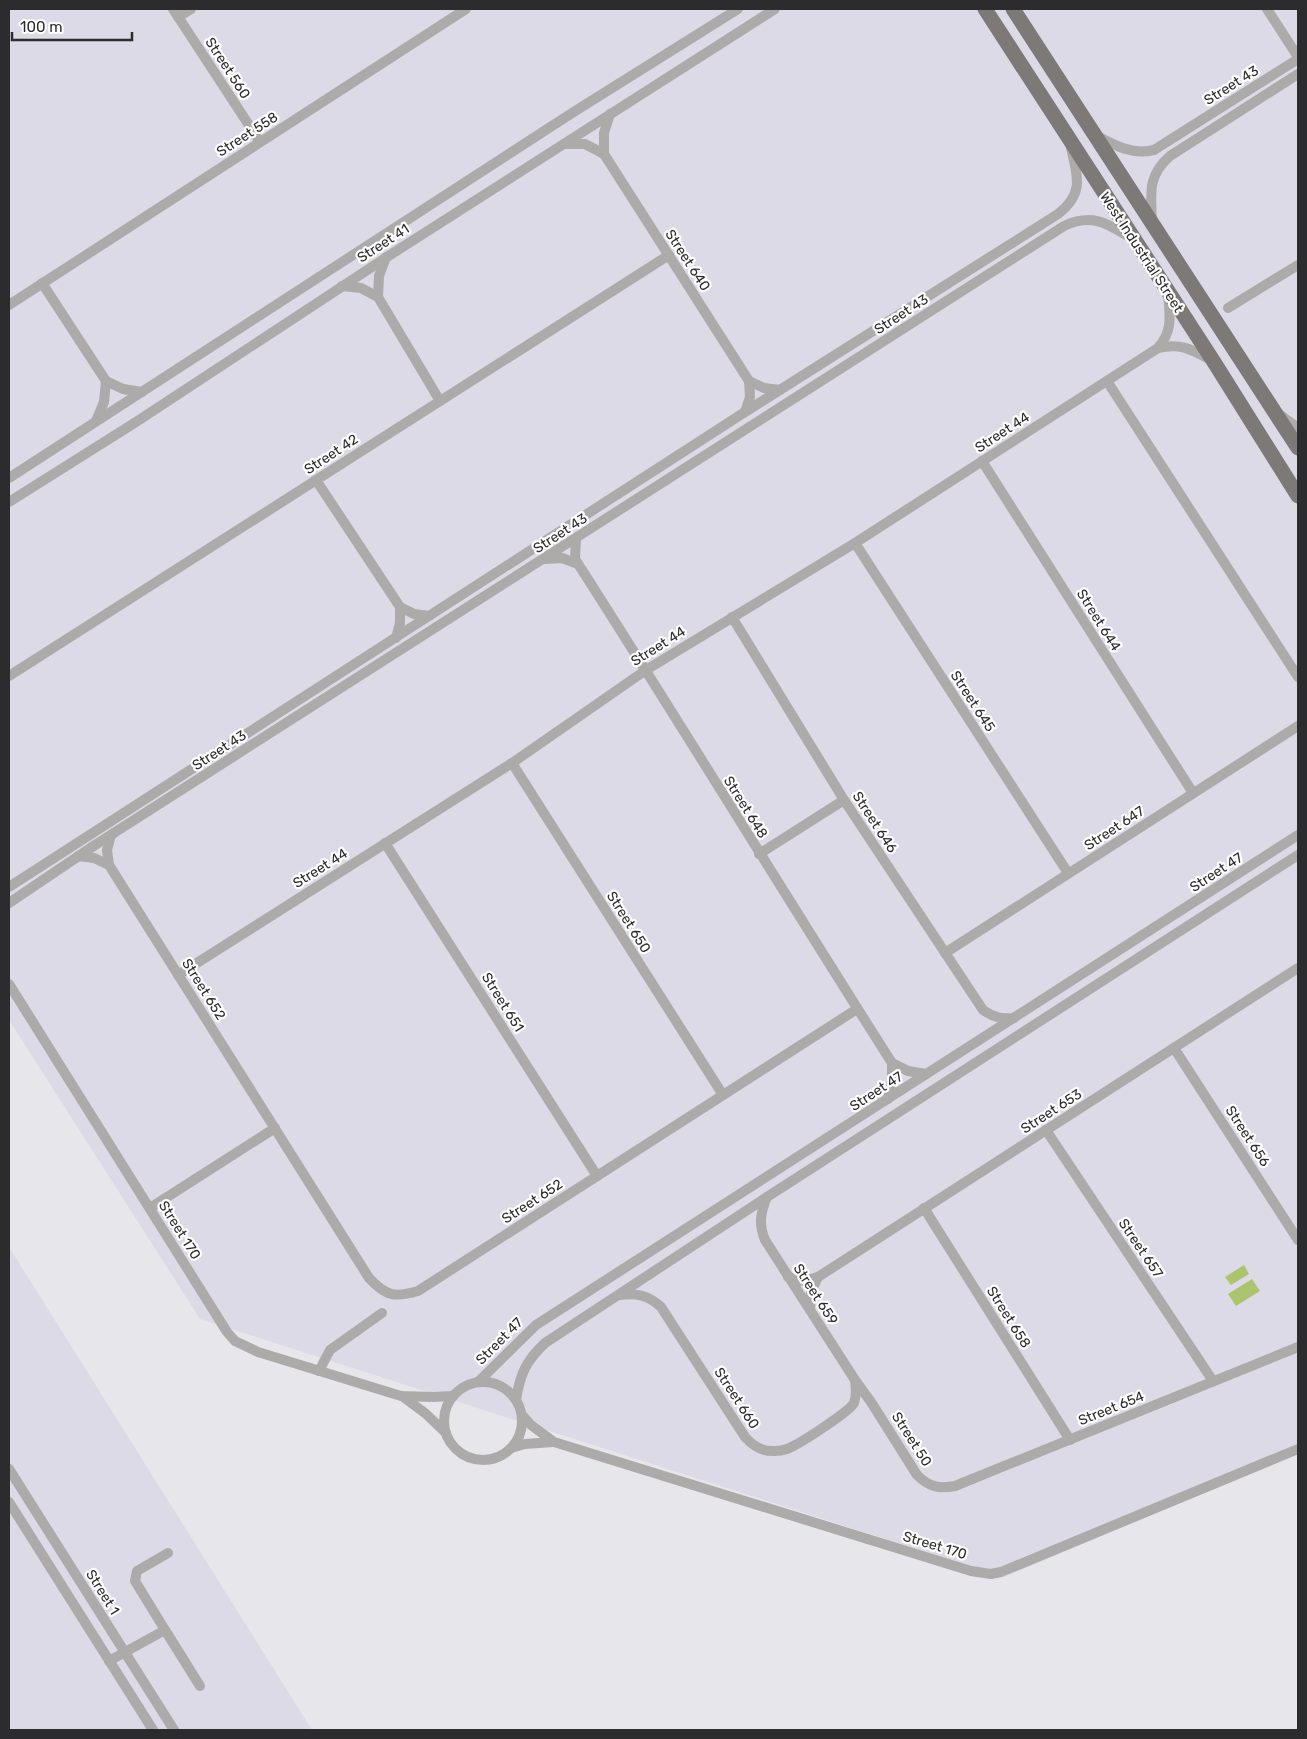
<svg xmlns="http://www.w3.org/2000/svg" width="1307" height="1739" viewBox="0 0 1307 1739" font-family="Rubik,sans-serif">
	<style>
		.built { fill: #dbdae6 }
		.green { fill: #acc46d }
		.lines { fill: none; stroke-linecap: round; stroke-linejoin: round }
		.street { stroke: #adabaa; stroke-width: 10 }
		.primary { stroke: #7c7977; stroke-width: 15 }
		.labels { text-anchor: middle; stroke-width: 4.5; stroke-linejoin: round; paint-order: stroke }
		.street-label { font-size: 14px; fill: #2c2c2e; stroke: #fff }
	</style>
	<rect width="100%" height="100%" fill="#e7e7eb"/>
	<!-- built -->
	<g class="built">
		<polygon points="9,9 1298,9 1298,1454 1004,1577 200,1319 9,1020"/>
		<polygon points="9,1247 312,1730 9,1730"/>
	</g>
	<!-- green -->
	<g class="green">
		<polygon points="1244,1265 1249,1274 1231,1285 1225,1277"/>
		<polygon points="1252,1279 1260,1291 1236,1306 1228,1294"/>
	</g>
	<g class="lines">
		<!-- street -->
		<g class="street">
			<polyline points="173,9 260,142"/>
			<polyline points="1267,9 1298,57"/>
			<polyline points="178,17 191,9"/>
			<path d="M1097 136C1116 146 1132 155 1154 150L1298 59"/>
			<polyline points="564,144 585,144 604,154 749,381 750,397 745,412"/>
			<polyline points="604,154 604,133 610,114"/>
			<path d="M1152 221C1151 194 1147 176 1170 156L1298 74"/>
			<polyline points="42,283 106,381 123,389 142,392"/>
			<polyline points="342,286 361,288 378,297 440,401"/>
			<polyline points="378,297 379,276 386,257"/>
			<polyline points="9,305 466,9"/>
			<polyline points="1228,308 1298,265"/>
			<path d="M1158 348C1181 343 1191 349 1211 360"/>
			<polyline points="749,381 764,388 780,390"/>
			<polyline points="1107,381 1298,677"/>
			<polyline points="1279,414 1298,428"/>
			<polyline points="96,421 104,402 106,381"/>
			<polyline points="982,461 1193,793"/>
			<polyline points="9,478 572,113 738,9"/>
			<polyline points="316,480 400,607 400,623 396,638"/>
			<polyline points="9,502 136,422 387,257 775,9"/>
			<path d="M576 539 575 559C682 726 785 895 892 1063V1081L888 1099"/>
			<polyline points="855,543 1068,873"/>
			<polyline points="545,559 562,558 578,564"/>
			<polyline points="400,607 414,614 429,616"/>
			<path d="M732 617 844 800 983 1010C993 1017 1001 1019 1014 1018"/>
			<polyline points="9,676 669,255"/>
			<polyline points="512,763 723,1095"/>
			<path d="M111 835 107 850 109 865 369 1278C386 1296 394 1298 418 1291L857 1009"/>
			<polyline points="385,843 597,1176"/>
			<polyline points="759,854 844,800"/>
			<polyline points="78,856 94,858 109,865"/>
			<path d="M9 887 745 412 1058 214C1084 194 1078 177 1071 148"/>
			<path d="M9 903 95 845 1064 226C1092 213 1107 223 1131 238"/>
			<polyline points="945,953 1298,726"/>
			<path d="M178 975 512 763 646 670 855 543 1158 348C1173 330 1170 317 1168 294"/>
			<polyline points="9,984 227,1332 235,1341 258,1352 401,1396 433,1397 452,1396"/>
			<polyline points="1174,1048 1298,1240"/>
			<polyline points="892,1063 908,1071 926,1074"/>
			<polyline points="1046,1130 1213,1381"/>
			<polyline points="150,1208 275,1128"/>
			<polyline points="924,1208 1070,1440"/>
			<polyline points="788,1277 803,1281 818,1277 1298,968"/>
			<path d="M619 1295C637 1293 648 1295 661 1307L745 1437C753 1446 763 1452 775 1451 778 1451 784 1450 787 1449 798 1445 849 1412 854 1403 857 1395 856 1387 855 1380L765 1240C758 1223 761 1212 767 1197"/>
			<polyline points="810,1309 811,1292 818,1277"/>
			<polyline points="319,1371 330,1350 382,1313"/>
			<path d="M855 1380 871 1402 917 1475C929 1487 939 1489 955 1486L1298 1347"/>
			<polyline points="478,1382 536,1325 1298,835"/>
			<circle cx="483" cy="1421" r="39"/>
			<polyline points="402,1396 425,1413 446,1433"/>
			<path d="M516 1400C520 1374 526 1361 545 1343L767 1197 1298 855"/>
			<polyline points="522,1415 531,1425 554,1442 971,1571 991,1574 1001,1572 1298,1449"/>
			<polyline points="511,1448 525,1444 553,1442"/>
			<polyline points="9,1469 174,1730"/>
			<polyline points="9,1502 153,1730"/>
			<polyline points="165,1630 135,1581 137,1571 168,1553"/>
			<polyline points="109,1661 165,1630 200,1686"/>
		</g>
		<!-- primary -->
		<g class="primary">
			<polyline points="985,9 1214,362 1298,496"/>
			<polyline points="1013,9 1298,448"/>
		</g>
	</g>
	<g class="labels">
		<!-- street labels -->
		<g class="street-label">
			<text transform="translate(228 68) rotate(57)" y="5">Street 560</text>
			<text transform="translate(1231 85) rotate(-32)" y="5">Street 43</text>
			<text transform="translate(247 134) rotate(-33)" y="5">Street 558</text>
			<text transform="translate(383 243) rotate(-33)" y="5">Street 41</text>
			<text transform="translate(1142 252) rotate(57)" y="5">West Industrial Street</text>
			<text transform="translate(688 260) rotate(57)" y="5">Street 640</text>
			<text transform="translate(901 314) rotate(-33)" y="5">Street 43</text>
			<text transform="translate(1002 432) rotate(-33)" y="5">Street 44</text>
			<text transform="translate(331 454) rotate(-33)" y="5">Street 42</text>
			<text transform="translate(560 533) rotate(-33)" y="5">Street 43</text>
			<text transform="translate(1099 620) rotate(58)" y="5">Street 644</text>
			<text transform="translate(658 646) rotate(-32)" y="5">Street 44</text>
			<text transform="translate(973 701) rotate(57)" y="5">Street 645</text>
			<text transform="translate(219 750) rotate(-33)" y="5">Street 43</text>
			<text transform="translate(746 807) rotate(58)" y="5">Street 648</text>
			<text transform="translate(875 822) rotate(57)" y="5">Street 646</text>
			<text transform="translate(1114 828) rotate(-33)" y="5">Street 647</text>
			<text transform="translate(320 868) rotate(-32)" y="5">Street 44</text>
			<text transform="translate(1216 872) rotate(-33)" y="5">Street 47</text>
			<text transform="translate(629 922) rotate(58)" y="5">Street 650</text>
			<text transform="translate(204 989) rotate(58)" y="5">Street 652</text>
			<text transform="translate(503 1002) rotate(58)" y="5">Street 651</text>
			<text transform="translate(876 1091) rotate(-33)" y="5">Street 47</text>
			<text transform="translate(1051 1111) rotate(-33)" y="5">Street 653</text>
			<text transform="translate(1248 1136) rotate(57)" y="5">Street 656</text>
			<text transform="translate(532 1201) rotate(-33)" y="5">Street 652</text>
			<text transform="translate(180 1230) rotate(58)" y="5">Street 170</text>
			<text transform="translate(1141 1248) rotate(56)" y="5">Street 657</text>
			<text transform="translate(816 1294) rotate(57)" y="5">Street 659</text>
			<text transform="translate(1009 1317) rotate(58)" y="5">Street 658</text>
			<text transform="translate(499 1341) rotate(-45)" y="5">Street 47</text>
			<text transform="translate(737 1398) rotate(57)" y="5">Street 660</text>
			<text transform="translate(1111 1408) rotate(-22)" y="5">Street 654</text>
			<text transform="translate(912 1439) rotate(57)" y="5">Street 50</text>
			<text transform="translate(935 1545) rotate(17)" y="5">Street 170</text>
			<text transform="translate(103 1592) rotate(58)" y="5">Street 1</text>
		</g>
	</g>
	<!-- border -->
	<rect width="1307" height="1739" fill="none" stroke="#2c2c2e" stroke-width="20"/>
	<!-- scale -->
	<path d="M12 32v8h120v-8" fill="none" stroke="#2c2c2e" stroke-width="2.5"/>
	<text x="20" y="32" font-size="15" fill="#2c2c2e" stroke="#ffffff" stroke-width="4" paint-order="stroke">100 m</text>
</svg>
